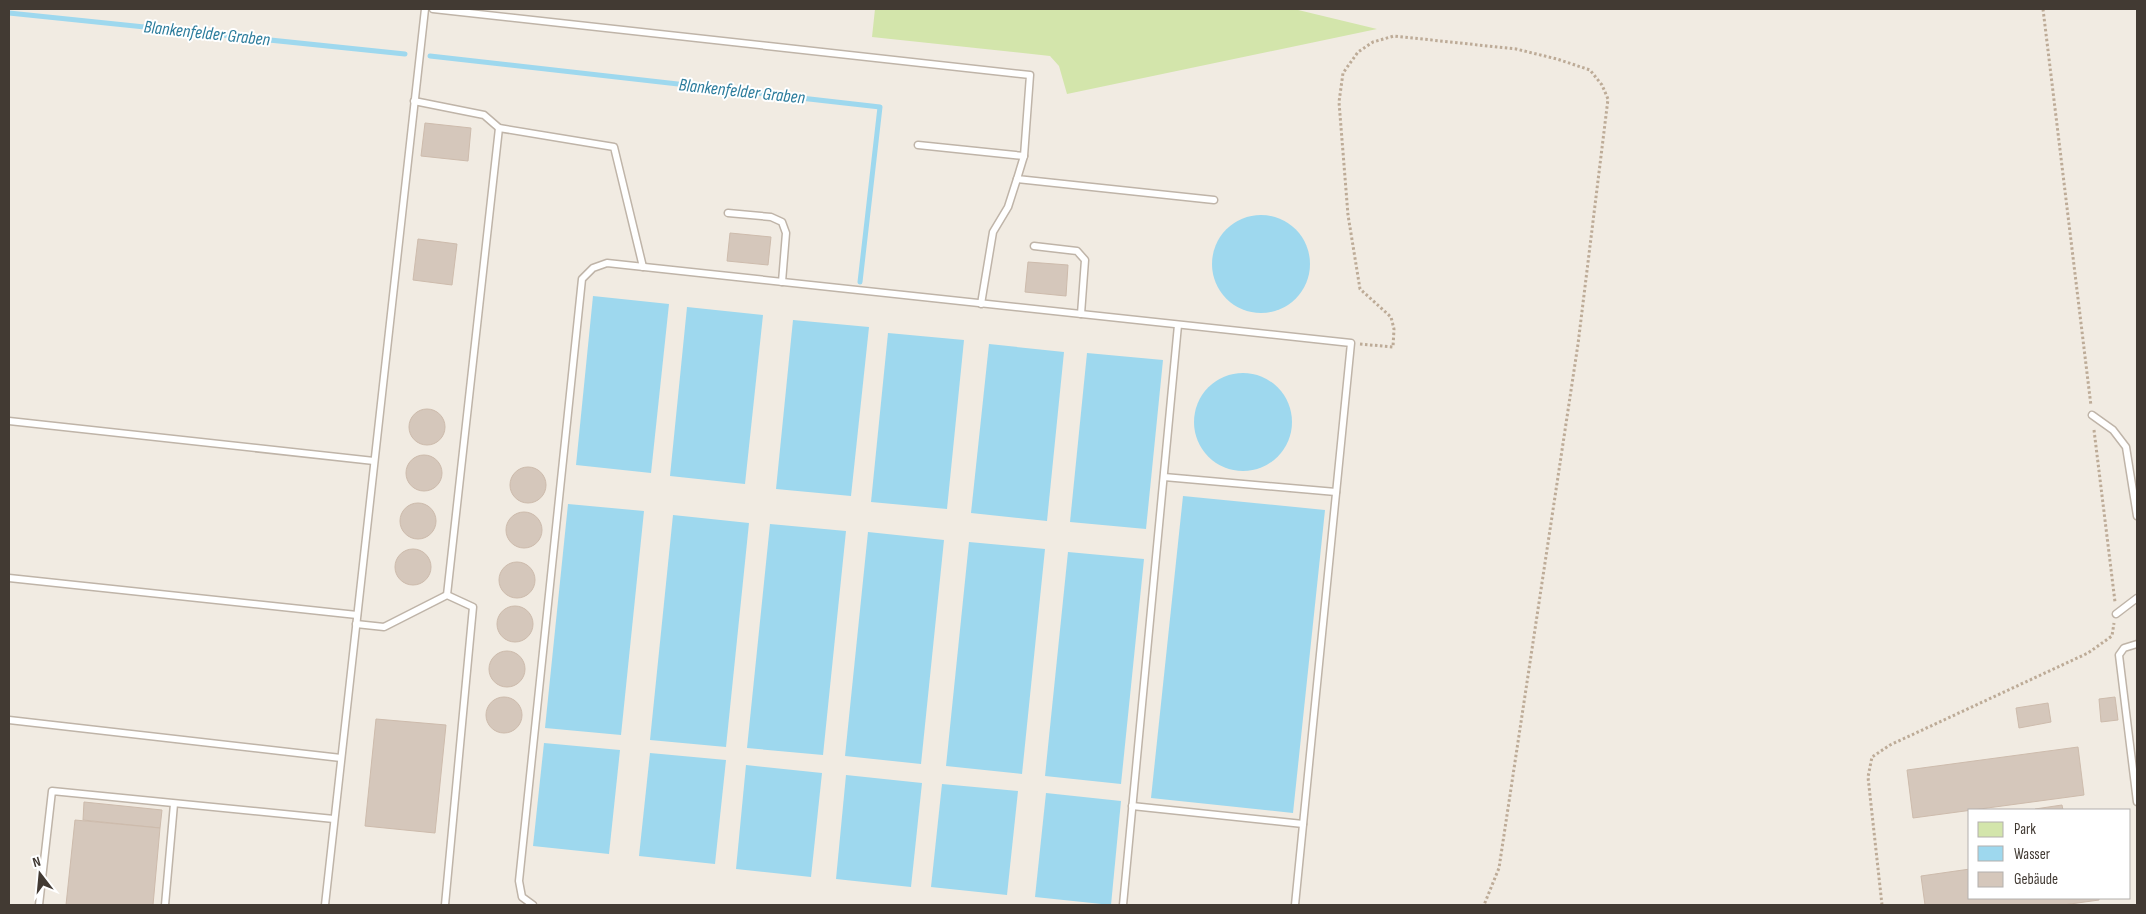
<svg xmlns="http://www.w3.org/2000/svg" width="2146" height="914" viewBox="0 0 2146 914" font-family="'Sofia Sans Condensed',sans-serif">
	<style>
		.green { fill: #d3e5ab }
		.water { fill: #9ed8ee }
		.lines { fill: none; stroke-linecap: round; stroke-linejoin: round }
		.stream { stroke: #9ed8ee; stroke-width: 5 }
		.building { fill: #d5c7bb; stroke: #cdbbac }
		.lane-casing { stroke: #bfb4a8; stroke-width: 9 }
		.path { stroke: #bdab97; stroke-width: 3; stroke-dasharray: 2.5 2.5; stroke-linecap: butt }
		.lane { stroke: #fff; stroke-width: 6 }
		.labels { text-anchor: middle; stroke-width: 4; stroke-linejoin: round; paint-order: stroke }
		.water-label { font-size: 18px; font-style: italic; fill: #2c7c9c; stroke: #fff }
	</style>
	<rect width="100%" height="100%" fill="#f1ebe2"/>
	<!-- green -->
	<polygon class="green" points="875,9 1294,9 1377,29 1067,94 1059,66 1050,56 872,37"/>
	<!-- water -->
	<g class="water">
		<circle cx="1261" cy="264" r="49"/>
		<polygon points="593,296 669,304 651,473 576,465"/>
		<polygon points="687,307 763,315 745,484 670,476"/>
		<polygon points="793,320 869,327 851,496 776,489"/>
		<polygon points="888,333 964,340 947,509 871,502"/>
		<polygon points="989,344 1064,352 1047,521 971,513"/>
		<polygon points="1087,353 1163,360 1146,529 1070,522"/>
		<circle cx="1243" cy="422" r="49"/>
		<polygon points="1183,496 1325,510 1293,813 1151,798"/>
		<polygon points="568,504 644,511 621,735 545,728"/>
		<polygon points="673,515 749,523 726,747 650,740"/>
		<polygon points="770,524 846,531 823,755 747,748"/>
		<polygon points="868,532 944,540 921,764 845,756"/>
		<polygon points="969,542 1045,549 1022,774 946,766"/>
		<polygon points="1068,552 1144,559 1121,784 1045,776"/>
		<polygon points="544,743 620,750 609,854 533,846"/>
		<polygon points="650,753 726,760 715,864 639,856"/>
		<polygon points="746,765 822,773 811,877 736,869"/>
		<polygon points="846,775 922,783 911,887 836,879"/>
		<polygon points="942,784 1018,791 1007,895 931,887"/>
		<polygon points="1046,793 1121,801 1111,905 1035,897"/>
	</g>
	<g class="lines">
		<!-- stream -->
		<g class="stream">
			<polyline points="9,13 405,54"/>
			<polyline points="430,56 880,107 860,282"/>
		</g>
	</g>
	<!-- building -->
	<g class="building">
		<polygon points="425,123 471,128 468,161 421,156"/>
		<polygon points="730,233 771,237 768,265 727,261"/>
		<polygon points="418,239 457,244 452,285 413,280"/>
		<polygon points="1028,262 1068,265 1066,296 1025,292"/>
		<circle cx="427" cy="427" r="18"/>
		<circle cx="424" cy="473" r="18"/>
		<circle cx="528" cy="485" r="18"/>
		<circle cx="418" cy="521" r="18"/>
		<circle cx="524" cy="530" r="18"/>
		<circle cx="413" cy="567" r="18"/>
		<circle cx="517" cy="580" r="18"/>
		<circle cx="515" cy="624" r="18"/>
		<circle cx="507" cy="669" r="18"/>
		<polygon points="2115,697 2118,720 2101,722 2099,699"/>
		<circle cx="504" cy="715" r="18"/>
		<polygon points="2048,703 2051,722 2019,728 2016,708"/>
		<polygon points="376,719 446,725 435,833 365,826"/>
		<polygon points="2078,747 2084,795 1913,818 1907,770"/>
		<polygon points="84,802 162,810 160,828 83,820"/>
		<polygon points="2062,805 2063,810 2035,810 2035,809"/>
		<polygon points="75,820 160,828 153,905 66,905"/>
		<polygon points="1970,869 1970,898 2099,898 2099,900 2063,905 1925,905 1921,876"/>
	</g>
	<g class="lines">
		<defs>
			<g id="lane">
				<polyline points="433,9 1030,75 1024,156 1017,179 1214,200"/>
				<polyline points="414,101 484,115 499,128 614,147 643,267"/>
				<polyline points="918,145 1024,156"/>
				<polyline points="728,213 771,217 782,222 786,233 782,282"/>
				<polyline points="1034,246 1077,251 1085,260 1081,314"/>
				<polyline points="981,304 993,232 1008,207 1017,179"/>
				<polyline points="2092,415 2113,430 2126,447 2137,516"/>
				<polyline points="9,421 374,461"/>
				<polyline points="1164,477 1336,492"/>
				<polyline points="9,578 357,615"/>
				<polyline points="447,595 499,128"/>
				<polyline points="2116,614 2137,598"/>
				<polyline points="356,624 384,627 447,595 473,607 445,905"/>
				<polyline points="2137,644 2124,648 2119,655 2137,802"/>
				<polyline points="9,720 341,758"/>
				<polyline points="1132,806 1303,824"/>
				<polyline points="39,905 52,791 334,819"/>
				<polyline points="165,905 174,804"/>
				<polyline points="325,905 425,9"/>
				<polyline points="533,905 522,897 519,881 582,279 593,268 607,263 1351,343 1295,905"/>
				<polyline points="1123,905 1178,325"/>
			</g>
		</defs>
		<!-- lane casing -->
		<use href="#lane" class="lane-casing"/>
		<!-- path -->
		<g class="path">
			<polyline points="2043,9 2091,406"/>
			<polyline points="1360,344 1393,347 1394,329 1391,317 1360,289 1348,215 1339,102 1343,73 1358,52 1373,42 1394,36 1516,49 1557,59 1590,70 1602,85 1608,99 1578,344 1499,868 1484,905"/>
			<polyline points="2094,430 2115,602"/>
			<polyline points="1882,905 1868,777 1872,757 1890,745 2088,653 2112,636 2114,623"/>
		</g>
		<!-- lane -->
		<use href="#lane" class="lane"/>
	</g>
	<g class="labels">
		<!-- water labels -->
		<g class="water-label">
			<text transform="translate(207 33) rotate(6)" y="6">Blankenfelder Graben</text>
			<text transform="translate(742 91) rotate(6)" y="6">Blankenfelder Graben</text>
		</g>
	</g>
	<!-- border -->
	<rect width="2146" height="914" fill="none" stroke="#423a33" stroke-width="20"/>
	<!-- legend -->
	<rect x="1968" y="809" width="162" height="90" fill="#ffffff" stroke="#b3b0ad"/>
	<rect x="1978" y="822" width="25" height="15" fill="#d3e5ab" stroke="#b3b0ad"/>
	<text x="2014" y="834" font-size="15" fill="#423a33">Park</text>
	<rect x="1978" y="846" width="25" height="15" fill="#9ed8ee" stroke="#b3b0ad"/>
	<text x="2014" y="859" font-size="15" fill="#423a33">Wasser</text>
	<rect x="1978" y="872" width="25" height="15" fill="#d5c7bb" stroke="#b3b0ad"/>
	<text x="2014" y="884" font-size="15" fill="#423a33">Gebäude</text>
	<!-- north arrow -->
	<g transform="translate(40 874) rotate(344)" stroke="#ffffff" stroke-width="4" paint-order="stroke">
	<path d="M0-4L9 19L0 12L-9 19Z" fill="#423a33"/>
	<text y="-8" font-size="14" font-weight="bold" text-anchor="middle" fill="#423a33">N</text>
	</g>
</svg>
